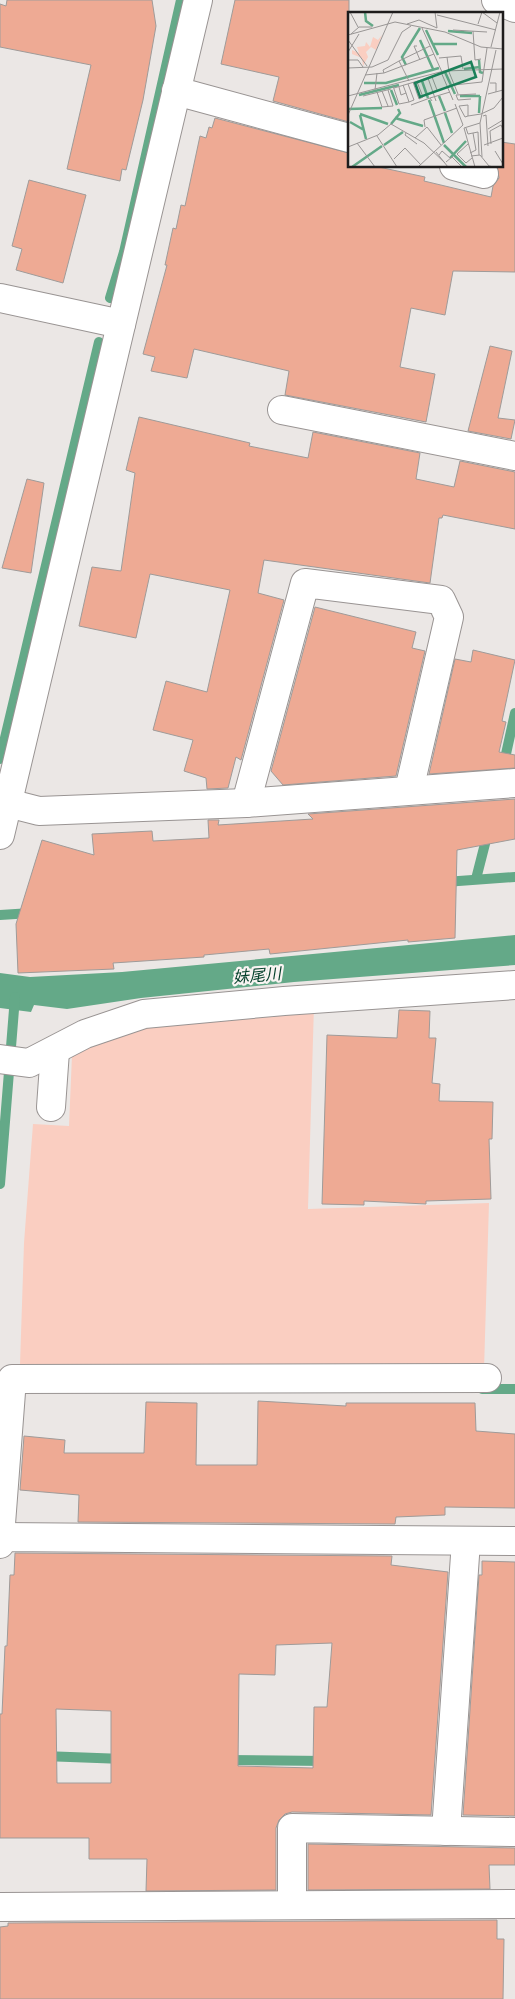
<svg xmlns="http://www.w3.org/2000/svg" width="515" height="1999" viewBox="0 0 515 1999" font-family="'Source Sans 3','Noto Sans JP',sans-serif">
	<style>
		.green { fill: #facec1 }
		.water { fill: #64a988 }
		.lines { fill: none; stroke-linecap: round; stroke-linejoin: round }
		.stream { stroke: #64a988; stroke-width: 10 }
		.building { fill: #eeaa94; stroke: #9f9b99; fill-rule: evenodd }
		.minor-casing { stroke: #999493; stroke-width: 30 }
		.minor { stroke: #fff; stroke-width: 28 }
		.labels { text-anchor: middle; stroke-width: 4.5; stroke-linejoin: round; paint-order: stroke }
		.water-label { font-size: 16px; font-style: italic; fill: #023f29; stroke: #f9f4f2 }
		.inset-river { fill: none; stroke: #64a988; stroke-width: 2.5 }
		.inset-road { fill: none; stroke: #999695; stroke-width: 1 }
		.view { fill: #1b8059; fill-opacity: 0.15; stroke: #1b8059; stroke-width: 2.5 }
		.inset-edge { fill: none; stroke: #1e1c1c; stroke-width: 2.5 }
	</style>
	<rect width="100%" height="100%" fill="#ebe7e5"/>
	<!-- green -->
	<polygon class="green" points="314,1005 308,1209 489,1203 484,1370 20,1365 24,1243 33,1124 69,1126 72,1055 156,1020"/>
	<!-- water -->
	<polygon class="water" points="515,935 515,965 294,982 141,998 67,1009 34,1005 31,1012 0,1008 0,973 30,977 122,972"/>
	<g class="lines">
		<!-- stream -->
		<g class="stream">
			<polyline points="110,298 124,252 181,0"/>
			<polyline points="0,759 99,342"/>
			<polyline points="504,763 515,713"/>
			<polyline points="476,879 488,832"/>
			<polyline points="445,882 515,877"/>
			<polyline points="0,915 31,913"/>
			<polyline points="0,1184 15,997"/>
			<polyline points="482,1389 515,1389"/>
			<polyline points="43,1756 124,1759"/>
			<polyline points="226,1760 326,1761"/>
		</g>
	</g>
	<!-- building -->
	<g class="building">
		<polygon points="7,0 152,0 156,26 143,100 126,170 122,169 120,181 67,169 91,65 0,47 0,4 6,6"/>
		<polygon points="235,0 349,0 349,122 273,101 279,77 221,64"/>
		<polygon points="215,118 349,153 349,166 374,166 425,177 424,181 491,197 493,186 499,178 497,166 501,166 501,142 515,144 515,272 453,271 445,315 411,308 400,367 435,374 426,422 285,395 289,371 194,349 187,378 151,371 155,357 143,354 167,265 165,265 173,228 176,229 181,205 185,206 200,136 206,138 209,127 212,128"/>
		<polygon points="29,180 86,195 63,283 16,270 22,249 12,246"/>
		<polygon points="490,346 512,351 498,418 515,420 511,439 468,431"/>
		<polygon points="139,417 250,443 249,446 308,458 313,432 420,453 416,479 454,487 460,461 515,472 515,529 443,515 442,518 439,518 430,583 264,560 258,593 284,600 241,760 236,757 228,788 207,789 206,778 184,771 193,740 153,730 166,681 207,692 230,590 150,574 136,638 79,626 92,567 121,571 135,473 126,470"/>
		<polygon points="27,479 44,483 31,573 2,568"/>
		<polygon points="315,607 416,632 412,648 425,651 396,776 283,785 271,771"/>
		<polygon points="473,650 515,660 502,721 506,722 499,752 515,755 515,768 429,774 455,659 471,662"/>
		<polygon points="515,799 515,839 457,850 455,938 408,942 408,940 270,954 269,949 204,955 204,957 113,963 114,969 18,973 16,924 42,840 94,855 92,834 152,831 153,841 209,838 208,820 219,820 218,825 313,819 308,814"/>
		<polygon points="399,1010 430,1011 429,1038 436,1038 432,1083 440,1084 439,1101 493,1102 492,1139 489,1139 491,1199 426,1201 426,1204 364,1201 364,1205 322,1204 327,1035 397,1038"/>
		<polygon points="258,1401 346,1406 346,1403 475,1403 476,1431 515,1434 515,1508 445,1507 445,1515 396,1517 395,1524 78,1522 79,1495 20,1490 24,1436 65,1440 64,1453 144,1453 146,1402 197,1403 196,1465 257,1465"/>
		<path d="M15 1553 392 1556 391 1565 448 1572 431 1815 292 1812 285 1814 279 1820 276 1828V1890L146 1891 147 1859H89V1838H0V1714H2L5 1646H7L10 1575H14ZM332 1643 327 1707H314L313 1768 238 1766 239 1674 275 1675 276 1645ZM56 1709 111 1711V1783H57Z"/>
		<polygon points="482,1561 515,1562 515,1816 463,1815 479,1575 482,1575"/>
		<polygon points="308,1844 515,1848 515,1865 489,1865 490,1889 308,1890"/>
		<polygon points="497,1920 497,1939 504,1939 503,1999 0,1999 0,1927 8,1926 8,1923"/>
	</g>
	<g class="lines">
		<defs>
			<g id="minor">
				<polyline points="496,0 515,8"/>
				<polyline points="176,91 349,138"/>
				<polyline points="454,166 484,174"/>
				<polyline points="0,298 121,324"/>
				<polyline points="282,410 515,456"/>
				<polyline points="0,801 39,811 246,803 515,783"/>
				<polyline points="246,803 305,583 441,600 449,617 409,790"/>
				<polyline points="0,835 198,0"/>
				<polyline points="0,1059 29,1063 85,1034 144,1014 284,1001 515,985"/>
				<polyline points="51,1107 55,1051"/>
				<polyline points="0,1537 12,1379 487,1378"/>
				<polyline points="0,1544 0,1537 515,1541"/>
				<polyline points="446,1831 466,1541"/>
				<polyline points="292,1905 292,1828 515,1832"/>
				<polyline points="0,1907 515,1904"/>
			</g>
		</defs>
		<!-- minor casing -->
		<use href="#minor" class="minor-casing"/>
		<!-- minor -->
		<use href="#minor" class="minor"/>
	</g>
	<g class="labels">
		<!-- water labels -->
		<g class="water-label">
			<text transform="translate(257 975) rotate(-5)" y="6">妹尾川</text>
		</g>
	</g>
	<!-- overview -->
	<g transform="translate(348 12)">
		<rect width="155" height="155" fill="#ebe7e5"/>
		<path d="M34 23 28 38 23 35 18 40 20 45 15 54 14 46 4 42V38L11 41 9 35 17 34 18 30 22 35 25 25 30 28Z" fill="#facec1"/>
		<path class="inset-river" d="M17 0 18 9 25 14M78 18 90 43M100 19 124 21M72 28 85 57M85 32H109M131 48 132 60 135 61M58 53 54 45 72 16M116 57 132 55M97 60 107 82M74 69 80 86M16 71H38L91 56M43 78 49 93M11 83 51 73M91 84 97 99M112 84H132M81 88 96 131M0 97 34 96M97 101 104 121M131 101 132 84M12 102 40 112M12 103 18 127M47 106 75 114M2 110 16 118M43 112 52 101 50 97M36 133 55 120M96 133 118 155M102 146 118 129M4 155 34 134"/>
		<path class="inset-road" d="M2 0 10 15M87 0 89 16M89 3 148 18M59 12 71 8 89 16M130 12 134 0 149 11M74 16 94 60M105 18 139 20M125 19 127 48 133 47M3 22 11 15H24M0 23 47 10 97 20 133 35 155 37M0 28 19 54M69 34H66L72 48M143 35 152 0M0 40 11 22M99 45 101 60 110 82M91 46 113 44 115 57M0 48H10L15 55M51 49 82 34M0 56 24 55 40 48 54 20 63 14M93 60 105 88M36 61 86 42M17 63 36 61 35 58 51 49 61 69M80 66 84 65 89 78M65 70 71 87 75 85 69 70M142 71H148V80M106 73 134 70 139 36M45 74 51 92 61 90M51 75 53 83 58 81 55 73M46 76 80 66 88 89M27 78 29 61M34 79 40 94M29 80 34 95 45 94 40 78M58 81 61 90 66 88 60 72M140 82 155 78M0 84 96 59 155 57M15 84 43 77M123 87 110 88 108 83 128 82M84 89 82 86 102 80M63 93 82 86M0 103 45 0M120 104 117 105 111 94 120 93V104L133 102 146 96 155 85M135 104 138 103 140 134M132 111 134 145M77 115 76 108 109 96M118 116 120 122 130 120 131 143M140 117 155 108M58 121 57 123 69 132M29 124 49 155M67 126 79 115 93 133M9 131 27 155M120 132 109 142 118 151 124 146M143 132 142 119 153 113 155 117M136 133 155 126M0 135 30 123 43 112 76 131 97 151M147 139 155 152M88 140 100 155M122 141 128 138 125 121M91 143 94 139 102 146M123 144 132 143 141 154 146 155M46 147 57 136 73 153M98 150 104 145 114 155M70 155 115 113 107 92M127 155 116 116 132 111 148 38"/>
		<path class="view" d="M123 50 128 65 72 85 67 71Z"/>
		<rect width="155" height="155" class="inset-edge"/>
	</g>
</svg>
